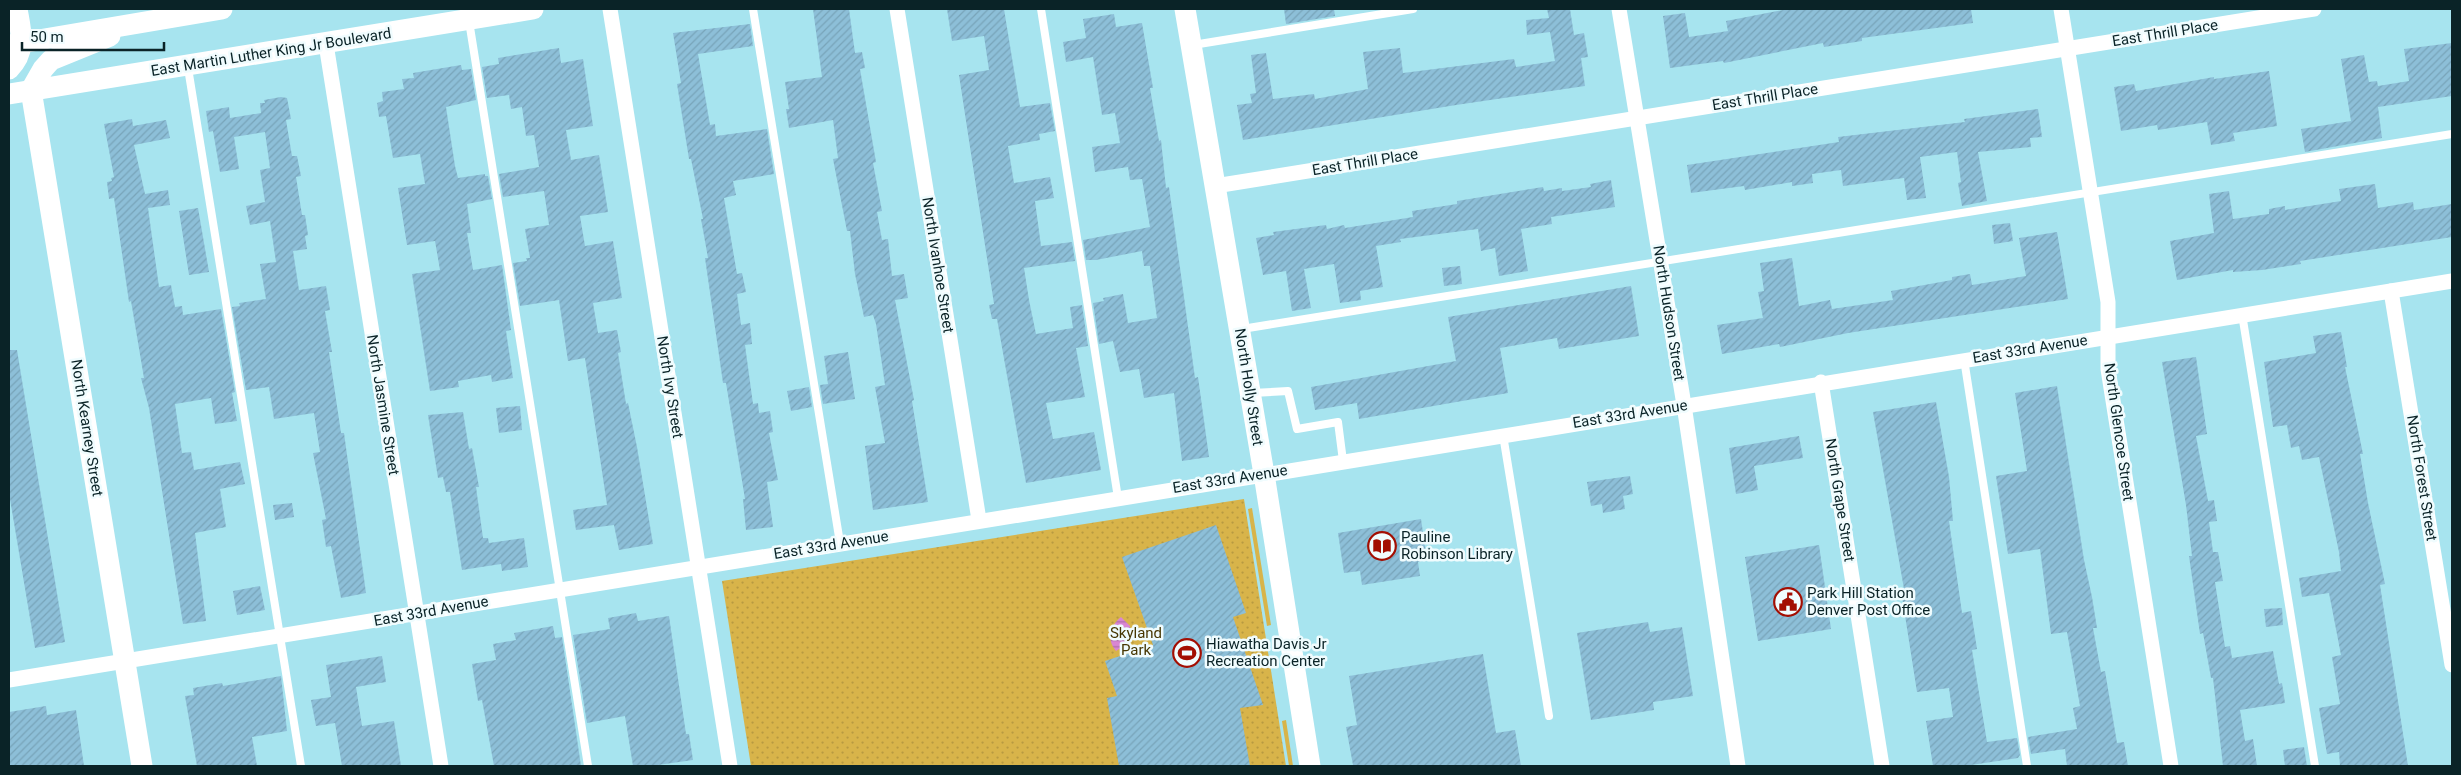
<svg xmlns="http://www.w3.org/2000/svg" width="2461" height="775" viewBox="0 0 2461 775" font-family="Roboto,sans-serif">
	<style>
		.grass { fill: #d8b44a }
		.park { fill: url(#park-dots) }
		.water { fill: url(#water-rules) }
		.building { fill: url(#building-hatch) }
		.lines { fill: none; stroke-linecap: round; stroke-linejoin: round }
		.lane { stroke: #fff; stroke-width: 8 }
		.street { stroke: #fff; stroke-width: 15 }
		.secondary { stroke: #fff; stroke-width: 21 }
		.labels { text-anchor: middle; stroke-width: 5; stroke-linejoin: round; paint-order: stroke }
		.street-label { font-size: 15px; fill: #0a2327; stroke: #f0fcfe }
		.poi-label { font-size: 15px; fill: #0a2327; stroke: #f0fcfe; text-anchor: start }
		.park-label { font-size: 15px; fill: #473703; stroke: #f0fcfe }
	</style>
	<defs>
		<pattern id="park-dots" width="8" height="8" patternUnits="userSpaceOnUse" patternTransform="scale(1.25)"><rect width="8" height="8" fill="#d8b44a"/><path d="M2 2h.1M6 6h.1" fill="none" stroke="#b89a41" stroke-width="1.8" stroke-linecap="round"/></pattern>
		<pattern id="water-rules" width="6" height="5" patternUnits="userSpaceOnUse" patternTransform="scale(1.25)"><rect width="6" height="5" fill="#d986d2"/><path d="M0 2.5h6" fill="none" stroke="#ae6daa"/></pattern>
		<pattern id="building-hatch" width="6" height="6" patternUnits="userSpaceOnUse" patternTransform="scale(1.25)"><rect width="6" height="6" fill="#8dbfd8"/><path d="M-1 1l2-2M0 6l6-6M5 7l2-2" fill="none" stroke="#78a4b9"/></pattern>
	</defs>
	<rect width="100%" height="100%" fill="#a7e4ef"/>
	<!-- grass -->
	<g class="grass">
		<polygon points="1252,508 1271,625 1267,626 1248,509"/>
		<polygon points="1286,720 1293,766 1289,766 1282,721"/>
	</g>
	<!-- park -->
	<polygon class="park" points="1244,499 1286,766 751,766 722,581"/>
	<!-- water -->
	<path class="water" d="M1121 617 1130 626C1131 638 1126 645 1116 651 1106 639 1110 626 1121 617Z"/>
	<!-- building -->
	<g class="building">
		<polygon points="813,9 849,9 855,53 862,52 865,68 860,69 876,162 873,163 882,211 877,212 882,240 888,239 892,276 904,274 908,298 895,300 914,400 912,401 928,502 873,510 865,446 885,443 875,387 885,385 876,324 873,315 864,317 855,274 850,231 847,231 833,159 838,158 833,120 789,128 786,109 789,109 785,82 822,77"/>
		<polygon points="947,9 1004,9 1020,107 1050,103 1055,131 1039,134 1040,140 1008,146 1014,183 1050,177 1054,198 1035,201 1041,246 1072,242 1075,261 1024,268 1029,300 1036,334 1073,328 1070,307 1082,305 1088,346 1076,348 1085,397 1046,403 1053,439 1094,432 1101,470 1026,483 997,319 992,319 989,305 994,304 959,75 989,70 984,36 952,41"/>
		<polygon points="1284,9 1334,9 1335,16 1286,24"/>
		<polygon points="1547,9 1570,9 1574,35 1584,33 1588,57 1581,58 1585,86 1456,105 1243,140 1237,105 1252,103 1250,94 1256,93 1251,55 1266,53 1273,99 1314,94 1315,99 1368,89 1363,52 1400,48 1403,73 1514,59 1516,67 1555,61 1550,32 1527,35 1526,20 1549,18"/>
		<polygon points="1788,9 1971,9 1973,23 1862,38 1862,41 1824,47 1823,43 1724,63 1723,61 1670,68 1663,16 1685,13 1689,37 1728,31 1726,21"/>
		<polygon points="1114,14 1116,27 1142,23 1153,88 1150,88 1159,141 1161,140 1166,188 1169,187 1195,378 1198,377 1209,457 1182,461 1174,393 1144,398 1139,369 1120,372 1113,341 1099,344 1093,303 1104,301 1103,298 1123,294 1128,323 1157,318 1150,266 1144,266 1142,251 1096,260 1086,260 1083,240 1150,227 1142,179 1130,180 1128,167 1095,172 1092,147 1120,143 1115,113 1102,115 1093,57 1066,62 1063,42 1086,38 1083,19"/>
		<polygon points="750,24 753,46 698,54 710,125 715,124 716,136 767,129 774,174 733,181 736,195 724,198 737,274 742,273 746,292 737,294 741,325 750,323 752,344 745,345 753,404 758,403 759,413 770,411 773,432 769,433 778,480 767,482 773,527 746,530 743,499 745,499 726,383 723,383 705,258 708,258 701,219 703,219 691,159 689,159 677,84 681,83 673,33"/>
		<polygon points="2452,43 2452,96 2378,107 2382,138 2305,152 2301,129 2351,121 2341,59 2364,55 2369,82 2377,81 2378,86 2409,81 2404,49"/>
		<polygon points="559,48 561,63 583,59 593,126 566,130 571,160 599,155 608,212 580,216 585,246 613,241 622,298 593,303 598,333 617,330 621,352 618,353 626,404 628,403 637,447 653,544 619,550 614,525 576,530 573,510 607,505 585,358 568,361 559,300 520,306 513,263 527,261 526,258 530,258 525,229 549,225 544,191 503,197 499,174 539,167 534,135 526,136 522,107 511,109 509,95 487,98 482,67 499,64 498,58"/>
		<polygon points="461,65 462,70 471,69 476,100 446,107 455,166 458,178 485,174 485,176 488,176 492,199 467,204 471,233 467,233 473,270 502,265 511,330 506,331 513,378 492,382 491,375 458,381 459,387 430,391 412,274 440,270 435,241 407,245 398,188 425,184 420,154 393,158 386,116 379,117 377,103 383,101 382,92 404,89 402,79 414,78 413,73"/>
		<polygon points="2269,71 2277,126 2233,133 2235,141 2211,145 2207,122 2158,130 2157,125 2121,131 2114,87 2134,84 2136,91 2214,77 2214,79"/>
		<polygon points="281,97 287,98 291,119 286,120 292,156 297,156 301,176 296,177 302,215 305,215 308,235 305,236 307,249 293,251 299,290 326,286 330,310 325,311 332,352 329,352 341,433 344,433 366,593 341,598 331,546 326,547 322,520 326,519 313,453 320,452 314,413 274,419 269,387 246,390 232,307 240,306 239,303 266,299 260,264 276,262 270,221 250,225 246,206 265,202 260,170 270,168 265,132 234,137 239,169 220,172 213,131 209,132 206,111 229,107 230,118 261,113 260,103 265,103 264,100"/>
		<polygon points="2038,109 2042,137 2030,138 2031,147 1978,152 1987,201 1962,206 1958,183 1961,182 1957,152 1920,157 1926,198 1907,200 1904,178 1843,186 1841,170 1812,174 1813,183 1792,186 1792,182 1745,190 1744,186 1691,193 1687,165 1839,142 1838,137 1965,122 1964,119"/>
		<polygon points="132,119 133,126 166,120 170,138 134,145 145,194 168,190 170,205 148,208 159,287 171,285 175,307 182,306 183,315 221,309 235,392 232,393 237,421 215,424 211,398 175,404 182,453 191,452 194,470 240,462 245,484 220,489 226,527 195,533 206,621 183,624 149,408 141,378 144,378 131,301 129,302 114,198 109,199 107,182 112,181 111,178 114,177 104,124"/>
		<polygon points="1611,180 1615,207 1551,217 1552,224 1521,229 1528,271 1499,276 1495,248 1481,251 1478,229 1400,239 1401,242 1376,246 1383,287 1360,291 1361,300 1340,303 1334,264 1304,269 1311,308 1292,311 1286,271 1263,275 1256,238 1274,235 1273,232 1326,225 1327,229 1344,225 1345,228 1413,217 1412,211 1457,204 1457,201 1543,187 1544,191 1562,188 1562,191 1591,187 1590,184"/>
		<polygon points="2375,184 2378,208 2413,202 2414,210 2452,204 2452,237 2300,261 2301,264 2262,270 2233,272 2233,270 2177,280 2170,241 2214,233 2209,194 2229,191 2233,219 2269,214 2269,209 2285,206 2285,210 2341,201 2339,189"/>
		<polygon points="198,208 209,272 189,275 179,211"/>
		<polygon points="2010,223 2013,241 1994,244 1992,225"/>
		<polygon points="2057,232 2068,299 1848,333 1780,347 1779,344 1722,354 1717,325 1763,318 1758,292 1764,291 1760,263 1792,258 1799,306 1830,300 1832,309 1893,300 1891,291 1952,280 1952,277 1970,274 1972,285 2026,276 2019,238"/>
		<polygon points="1460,266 1462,284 1444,286 1442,268"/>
		<polygon points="1631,286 1639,336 1559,349 1557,338 1500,348 1508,393 1359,419 1357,403 1315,410 1311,387 1456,361 1448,317"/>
		<polygon points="2341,332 2347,367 2345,367 2363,454 2360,454 2368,503 2385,584 2380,585 2408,766 2340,766 2339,752 2327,754 2319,708 2340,704 2332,657 2341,655 2329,593 2302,597 2299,578 2341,571 2339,552 2319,457 2302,460 2299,446 2291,448 2287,425 2273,427 2270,405 2264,362 2316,353 2313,336"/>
		<polygon points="9,350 17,350 65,642 35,648 9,493"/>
		<polygon points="848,352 855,399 823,404 820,385 828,384 824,356"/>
		<polygon points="2196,357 2207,434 2196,436 2208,501 2214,500 2217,521 2209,522 2213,552 2218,552 2223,581 2215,582 2225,647 2230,646 2232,658 2273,651 2279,684 2282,683 2285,703 2240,710 2245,741 2253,739 2257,766 2223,766 2213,678 2211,678 2203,633 2200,634 2189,556 2192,556 2186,505 2162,362"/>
		<polygon points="2057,386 2084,560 2092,597 2097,628 2093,628 2101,672 2105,671 2117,743 2124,742 2128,766 2067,766 2065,749 2031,754 2028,737 2077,729 2073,708 2080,706 2067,632 2051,634 2040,549 2008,554 1996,476 2027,471 2015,393"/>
		<polygon points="809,387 812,407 791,411 787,391"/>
		<polygon points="1936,402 1949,477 1953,521 1949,521 1962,613 1971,611 1977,649 1972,650 1987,742 2017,738 2020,755 2018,758 1971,765 1971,766 1933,766 1926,721 1953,717 1949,688 1917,692 1901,590 1904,589 1873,412"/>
		<polygon points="520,406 522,430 499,433 496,408"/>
		<polygon points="463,412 469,449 472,448 479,487 476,487 483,538 488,538 489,543 524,538 528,567 502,571 501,564 462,570 450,492 446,492 443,477 438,478 428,415"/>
		<polygon points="1799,436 1803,458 1754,466 1758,490 1736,494 1729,448"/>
		<polygon points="1630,476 1633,494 1623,496 1625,509 1603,513 1602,504 1591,506 1587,482"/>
		<polygon points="292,503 294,517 275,520 273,505"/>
		<polygon points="1421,519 1427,560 1418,562 1420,576 1362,585 1360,571 1344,573 1338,533"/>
		<polygon points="1216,525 1246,613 1233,617 1263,705 1240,708 1250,766 1119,766 1107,698 1117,696 1105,661 1153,645 1122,557"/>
		<polygon points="1819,545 1831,629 1758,641 1745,557"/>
		<polygon points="260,586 265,610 237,615 233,591"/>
		<polygon points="2282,608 2283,625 2266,627 2264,609"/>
		<polygon points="636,613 638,621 669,616 686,734 689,734 693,760 651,766 633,766 625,716 587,723 573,635 610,629 608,618"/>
		<polygon points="1648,622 1650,632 1682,627 1693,696 1653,702 1654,710 1591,720 1577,633"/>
		<polygon points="553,626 555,638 562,637 581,766 494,766 482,700 478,701 472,664 496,660 493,644 516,640 514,633"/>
		<polygon points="1483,654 1496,733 1515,730 1521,766 1353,765 1346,727 1357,725 1349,676"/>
		<polygon points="382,656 386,682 356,687 362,726 394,721 401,766 342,766 335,723 316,726 311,700 331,697 326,665"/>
		<polygon points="281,676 287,731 252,737 257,766 197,766 185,696 194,695 193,688 222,683 223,686"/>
		<polygon points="46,706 47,715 76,710 84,766 9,766 9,712"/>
		<polygon points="2304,747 2307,766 2285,766 2283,750"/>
	</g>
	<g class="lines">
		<!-- lane -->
		<g class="lane">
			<polyline points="753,9 840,543"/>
			<polyline points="1041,9 1118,498"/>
			<polyline points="469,21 588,766"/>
			<polyline points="1193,45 1413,9"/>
			<polyline points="188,68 301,766"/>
			<polyline points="2242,314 2315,766"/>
			<polyline points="1242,329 2452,134"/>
			<polyline points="1964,359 2027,766"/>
			<polyline points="1252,393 1288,391 1297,429 1338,422 1343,461"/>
			<polyline points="1503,435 1549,716"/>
		</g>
		<!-- street -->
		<g class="street">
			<polyline points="610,9 730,766"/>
			<polyline points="897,9 979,520"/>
			<polyline points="1619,9 1684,405 1738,766"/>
			<polyline points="2061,9 2108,302 2108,369 2171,766"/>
			<polyline points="326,44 441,766"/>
			<polyline points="1215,186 2314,9"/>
			<polyline points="2391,291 2452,665"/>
			<polyline points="1821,382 1882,766"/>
			<polyline points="9,680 2452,281"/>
		</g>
		<!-- secondary -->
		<g class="secondary">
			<polyline points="1185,9 1264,474 1310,766"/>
			<polyline points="9,45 222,9"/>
			<path d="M9 69C27 51 21 32 17 9"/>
			<polyline points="31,90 142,766"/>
			<polyline points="31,90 43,69 51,60 110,36"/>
			<polyline points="9,94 533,9"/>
		</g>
	</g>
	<!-- icons -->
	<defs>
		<symbol id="library-ring" viewBox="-11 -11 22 22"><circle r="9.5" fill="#f0fcfe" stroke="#a30e02" stroke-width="1.5"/><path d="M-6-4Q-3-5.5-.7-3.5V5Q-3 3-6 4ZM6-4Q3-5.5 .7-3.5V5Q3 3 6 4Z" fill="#a30e02"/></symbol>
		<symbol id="civic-ring" viewBox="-11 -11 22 22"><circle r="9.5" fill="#f0fcfe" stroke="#a30e02" stroke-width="1.5"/><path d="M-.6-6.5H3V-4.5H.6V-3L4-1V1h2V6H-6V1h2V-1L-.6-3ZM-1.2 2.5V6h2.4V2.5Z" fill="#a30e02"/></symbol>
		<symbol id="stadium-ring" viewBox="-11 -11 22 22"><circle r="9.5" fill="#f0fcfe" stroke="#a30e02" stroke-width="1.5"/><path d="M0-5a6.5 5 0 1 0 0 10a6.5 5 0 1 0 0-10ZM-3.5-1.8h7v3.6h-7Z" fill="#a30e02"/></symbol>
	</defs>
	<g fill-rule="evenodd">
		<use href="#library-ring" x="1366" y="530" width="32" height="32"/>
		<use href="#civic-ring" x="1772" y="586" width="32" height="32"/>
		<use href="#stadium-ring" x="1171" y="637" width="32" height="32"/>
	</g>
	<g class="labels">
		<!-- street labels -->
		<g class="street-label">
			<text transform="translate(2165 33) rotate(-9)" y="5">East Thrill Place</text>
			<text transform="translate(271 52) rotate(-9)" y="5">East Martin Luther King Jr Boulevard</text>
			<text transform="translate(1765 97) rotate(-9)" y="5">East Thrill Place</text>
			<text transform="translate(1365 162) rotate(-9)" y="5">East Thrill Place</text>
			<text transform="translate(938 265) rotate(81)" y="5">North Ivanhoe Street</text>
			<text transform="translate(1669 313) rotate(81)" y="5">North Hudson Street</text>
			<text transform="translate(2030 349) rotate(-9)" y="5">East 33rd Avenue</text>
			<text transform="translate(670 387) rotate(81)" y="5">North Ivy Street</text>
			<text transform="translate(1249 387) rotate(81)" y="5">North Holly Street</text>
			<text transform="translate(383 405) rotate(81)" y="5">North Jasmine Street</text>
			<text transform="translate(1630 414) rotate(-9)" y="5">East 33rd Avenue</text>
			<text transform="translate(87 428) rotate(81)" y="5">North Kearney Street</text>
			<text transform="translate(2119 432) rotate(82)" y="5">North Glencoe Street</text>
			<text transform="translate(2422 478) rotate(81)" y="5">North Forest Street</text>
			<text transform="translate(1230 479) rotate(-9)" y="5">East 33rd Avenue</text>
			<text transform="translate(1840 500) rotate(81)" y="5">North Grape Street</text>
			<text transform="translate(831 545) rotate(-9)" y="5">East 33rd Avenue</text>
			<text transform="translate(431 611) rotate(-10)" y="5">East 33rd Avenue</text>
		</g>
		<!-- poi labels -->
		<g class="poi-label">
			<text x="1401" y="542">Pauline<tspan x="1401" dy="17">Robinson Library</tspan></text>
			<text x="1807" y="598">Park Hill Station<tspan x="1807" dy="17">Denver Post Office</tspan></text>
			<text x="1206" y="649">Hiawatha Davis Jr<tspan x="1206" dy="17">Recreation Center</tspan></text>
		</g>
		<!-- park labels -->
		<g class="park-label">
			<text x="1136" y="638">Skyland<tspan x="1136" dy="17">Park</tspan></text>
		</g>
	</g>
	<!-- border -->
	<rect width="2461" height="775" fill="none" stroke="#0a2327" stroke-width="20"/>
	<!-- scale -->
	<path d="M22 42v8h142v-8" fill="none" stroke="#0a2327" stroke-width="2.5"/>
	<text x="30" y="42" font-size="15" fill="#0a2327" stroke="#f0fcfe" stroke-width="4" paint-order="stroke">50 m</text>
</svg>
